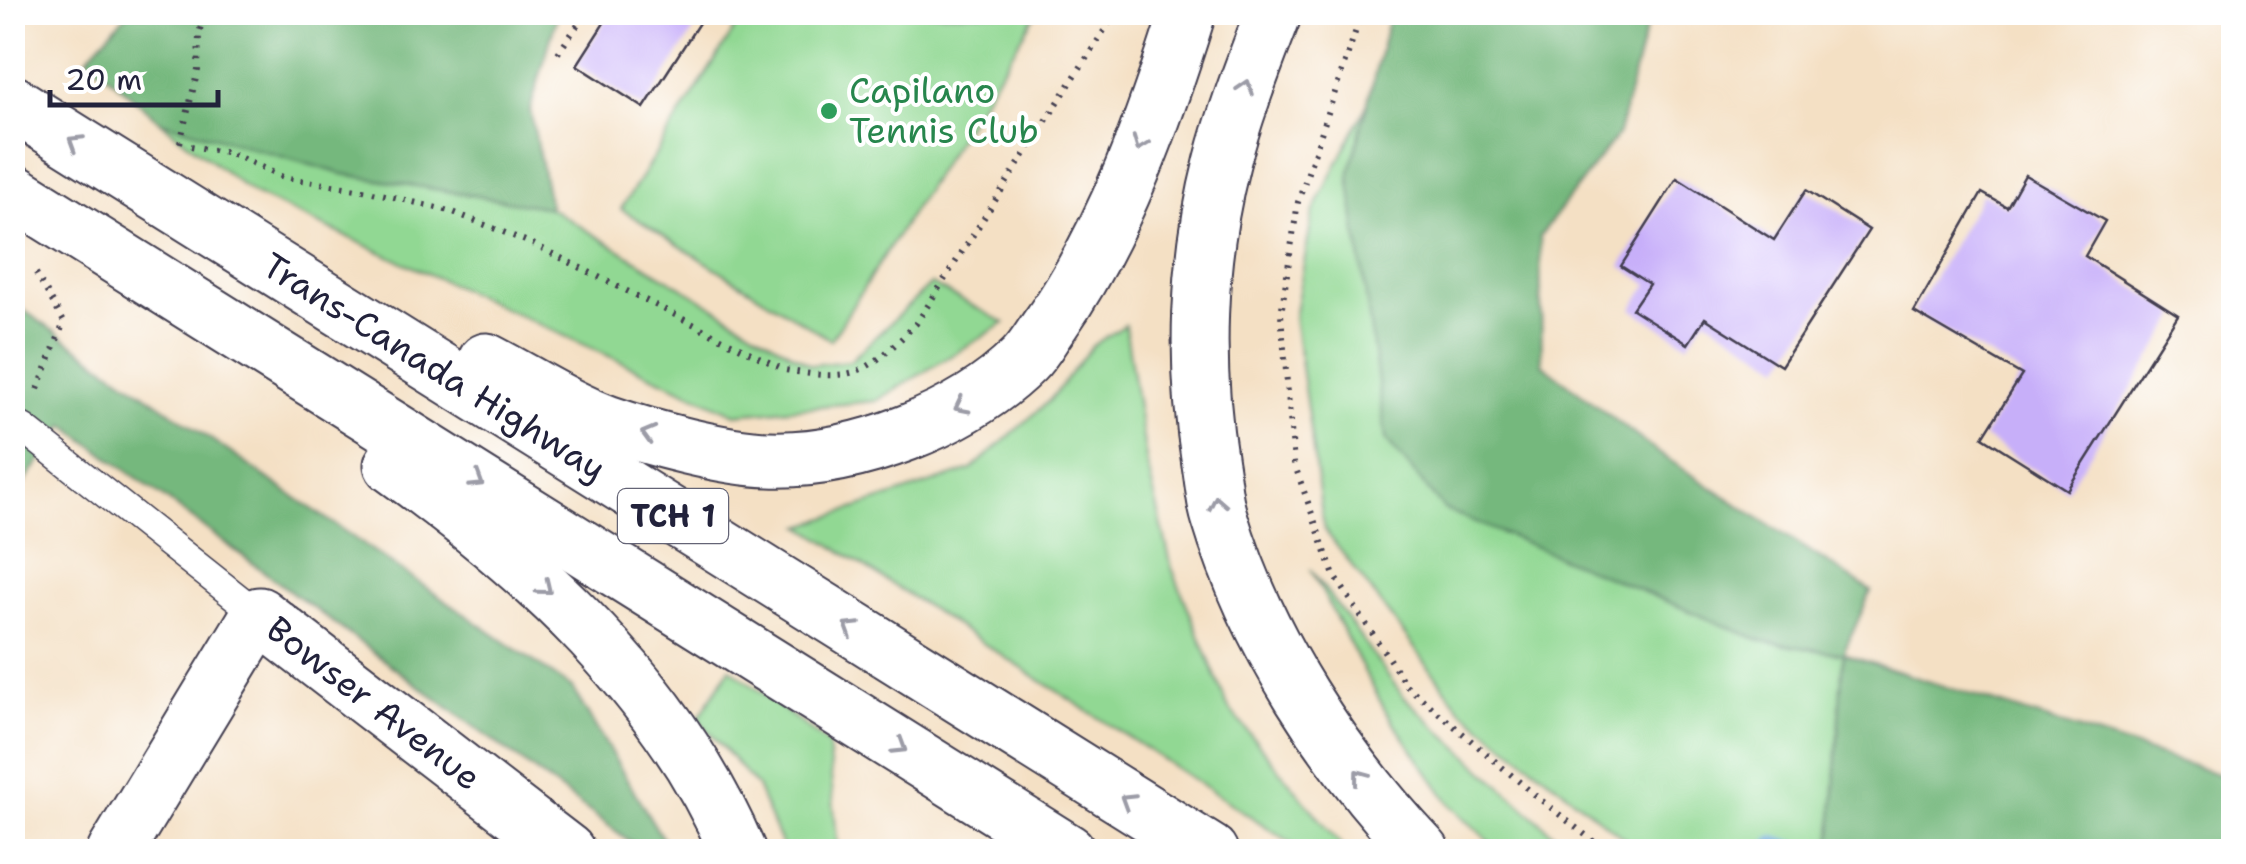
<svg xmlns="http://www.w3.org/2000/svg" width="2246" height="864" viewBox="0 0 2246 864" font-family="'Shantell Sans',sans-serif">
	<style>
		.green { fill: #91d893; stroke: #5a7d67; stroke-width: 2.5 }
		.forest { fill: #74b87d; stroke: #4b6d5c; stroke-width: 2.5 }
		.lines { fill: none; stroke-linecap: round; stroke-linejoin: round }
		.stream { stroke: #63a2d5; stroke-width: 18 }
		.building { fill: #c7aff9 }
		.lane-casing { stroke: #423e50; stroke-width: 31 }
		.street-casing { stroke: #423e50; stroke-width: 59 }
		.highway-casing { stroke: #423e50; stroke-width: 59 }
		.path { stroke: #423e50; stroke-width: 6; stroke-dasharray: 2.5 8; stroke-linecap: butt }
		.lane { stroke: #fff; stroke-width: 28 }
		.street { stroke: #fff; stroke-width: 55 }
		.highway { stroke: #fff; stroke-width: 55 }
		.oneway { stroke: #9c9ca7 }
		.leisure-dot { fill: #2e9e5b; stroke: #fff; stroke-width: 4 }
		.labels { text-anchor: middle; stroke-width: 8; stroke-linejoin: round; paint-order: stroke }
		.shield { fill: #fff; stroke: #646476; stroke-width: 2.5 }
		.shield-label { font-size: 32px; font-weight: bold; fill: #22223b }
		.leisure-label { font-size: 35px; fill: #27864d; stroke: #fff; text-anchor: start }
		.street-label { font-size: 35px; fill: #22223b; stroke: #fff }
	</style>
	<rect width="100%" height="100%" fill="#fff"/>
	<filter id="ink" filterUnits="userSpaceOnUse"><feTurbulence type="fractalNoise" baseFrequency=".01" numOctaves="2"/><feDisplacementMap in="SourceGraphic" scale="20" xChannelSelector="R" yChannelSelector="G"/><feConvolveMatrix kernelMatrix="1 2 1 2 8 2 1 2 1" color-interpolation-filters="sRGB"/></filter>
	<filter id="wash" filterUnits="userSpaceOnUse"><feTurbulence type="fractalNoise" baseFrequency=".0048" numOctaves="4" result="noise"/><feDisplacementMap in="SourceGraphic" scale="40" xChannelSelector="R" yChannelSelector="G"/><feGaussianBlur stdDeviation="2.25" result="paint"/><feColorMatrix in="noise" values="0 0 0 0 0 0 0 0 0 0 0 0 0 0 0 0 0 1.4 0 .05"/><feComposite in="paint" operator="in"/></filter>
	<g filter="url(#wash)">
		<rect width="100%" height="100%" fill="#f4e0c4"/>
		<!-- green -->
		<g class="green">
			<polygon points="745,13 1037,13 831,340 621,209"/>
			<polygon points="1367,104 1350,183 1445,509 1762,641 1843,654 1831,851 1640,851 1461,709 1324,529 1294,317 1313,213"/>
			<polygon points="160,121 550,208 811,365 850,361 931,284 1005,323 876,401 736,414 253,194"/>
			<polygon points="1125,325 1147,464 1172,568 1228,707 1346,851 1304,851 802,526 971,470 1050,400 1092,346"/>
			<polygon points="1310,569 1403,696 1572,851 1499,851 1451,805 1385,710"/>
			<polygon points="730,668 828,744 838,851 784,851 757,787 698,719"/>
		</g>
		<!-- forest -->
		<g class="forest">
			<polygon points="128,13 558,13 530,110 550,208 342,174 160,121 87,58"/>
			<polygon points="1390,13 1650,13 1618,134 1540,236 1542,364 1657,452 1871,591 1843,654 2233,779 2233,851 1831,851 1843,654 1762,641 1444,509 1386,439 1349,176"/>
			<polygon points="13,303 572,688 670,851 643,851 65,425 13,499"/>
		</g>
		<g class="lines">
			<!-- stream -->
			<polyline class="stream" points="1775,844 1798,852"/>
		</g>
		<g id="blocks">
			<!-- building -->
			<g class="building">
				<polygon points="611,12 706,12 644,108 577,65"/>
				<polygon points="2025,175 2105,221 2085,256 2178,315 2067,490 1983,437 2022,375 1914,312 1982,193 2007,207"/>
				<polygon points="1677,178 1774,240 1806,190 1869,230 1781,366 1705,318 1688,344 1632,309 1649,284 1621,266"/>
			</g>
		</g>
	</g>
	<g filter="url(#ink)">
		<use href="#blocks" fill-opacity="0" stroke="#423e50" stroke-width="2.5"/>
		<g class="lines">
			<defs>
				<polyline id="lane" points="23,428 259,615"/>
				<g id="street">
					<path id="s1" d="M115 852 259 615 567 852"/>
				</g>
				<g id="highway">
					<path d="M1274 12C1255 62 1235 112 1222 163 1197 261 1194 365 1210 464 1213 481 1214 500 1219 516 1256 640 1334 759 1422 852"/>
					<path id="s2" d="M12 103 1210 852"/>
					<polyline points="12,191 1068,852"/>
					<path d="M486 361C525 381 566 408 607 423 650 438 725 458 769 459 855 462 964 420 1024 360 1035 349 1042 335 1051 323 1115 231 1155 118 1188 12"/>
					<path d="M392 465C534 567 668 688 738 852"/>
				</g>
			</defs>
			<!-- lane casing -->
			<use href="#lane" class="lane-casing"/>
			<!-- street casing -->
			<use href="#street" class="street-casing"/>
			<!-- highway casing -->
			<use href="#highway" class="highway-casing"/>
			<!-- path -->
			<g class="path">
				<polyline points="1362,12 1298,202 1281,314 1294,463 1333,573 1406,685 1536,796 1607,852"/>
				<polyline points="558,53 587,12"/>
				<polyline points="180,143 198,70 199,33 205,12"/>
				<path d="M191 146 230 153 283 177 369 191 453 212 533 244 785 370C856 383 867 373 916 324L1116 12"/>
				<polyline points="36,273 64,322 37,392"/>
			</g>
			<!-- lane -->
			<use href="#lane" class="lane"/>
			<!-- street -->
			<use href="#street" class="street"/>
			<!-- highway -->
			<use href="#highway" class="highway"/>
		</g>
		<!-- one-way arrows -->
		<defs><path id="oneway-chevron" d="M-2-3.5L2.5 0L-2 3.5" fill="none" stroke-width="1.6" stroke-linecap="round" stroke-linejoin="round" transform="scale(2.5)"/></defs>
		<g class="oneway">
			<use href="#oneway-chevron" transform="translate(1246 87) rotate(-72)"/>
			<use href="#oneway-chevron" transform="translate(75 142) rotate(-148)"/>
			<use href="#oneway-chevron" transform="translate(1140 144) rotate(111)"/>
			<use href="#oneway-chevron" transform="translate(961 406) rotate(153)"/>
			<use href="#oneway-chevron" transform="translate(648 434) rotate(-164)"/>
			<use href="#oneway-chevron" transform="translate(477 481) rotate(32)"/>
			<use href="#oneway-chevron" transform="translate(1217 503) rotate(-101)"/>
			<use href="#oneway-chevron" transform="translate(545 588) rotate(39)"/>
			<use href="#oneway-chevron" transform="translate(851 628) rotate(-148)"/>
			<use href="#oneway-chevron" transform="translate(900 747) rotate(32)"/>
			<use href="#oneway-chevron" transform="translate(1360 776) rotate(-127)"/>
			<use href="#oneway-chevron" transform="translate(1127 800) rotate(-148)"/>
		</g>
	</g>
	<!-- markers -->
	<circle class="leisure-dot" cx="829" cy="111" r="10"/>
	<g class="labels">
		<!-- shield labels -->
		<rect class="shield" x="618" y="489" width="110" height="54" rx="8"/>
		<g class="shield-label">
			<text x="673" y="527">TCH 1</text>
		</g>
		<!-- leisure labels -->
		<g class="leisure-label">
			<text x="849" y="103">Capilano<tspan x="849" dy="40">Tennis Club</tspan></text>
		</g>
		<!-- street labels -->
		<g class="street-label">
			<text dy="12" stroke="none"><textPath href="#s2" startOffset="498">Trans-Canada Highway</textPath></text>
			<text dy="12" stroke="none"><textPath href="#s1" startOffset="422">Bowser Avenue</textPath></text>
		</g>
	</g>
	<!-- margin -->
	<rect width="2246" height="864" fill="none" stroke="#fff" stroke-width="50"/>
	<!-- scale -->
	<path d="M50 90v15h168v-15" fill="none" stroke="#22223b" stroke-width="5"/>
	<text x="65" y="90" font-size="30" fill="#22223b" stroke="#ffffff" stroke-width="8" paint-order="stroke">20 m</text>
</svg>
